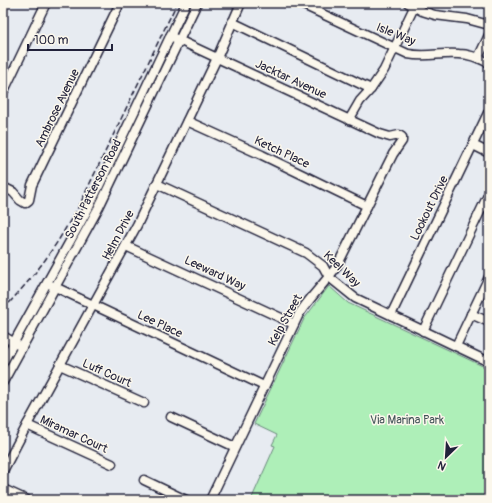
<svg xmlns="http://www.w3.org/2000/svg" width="492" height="503" viewBox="0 0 492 503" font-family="Pangolin,sans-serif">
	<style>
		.green { fill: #aeefb8; stroke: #68887a }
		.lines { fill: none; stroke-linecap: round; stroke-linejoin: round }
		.minor-casing { stroke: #22223b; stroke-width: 11 }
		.minor { stroke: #fbf7ec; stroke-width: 8 }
		.rail { stroke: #22223b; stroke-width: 1.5; stroke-dasharray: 6 3; stroke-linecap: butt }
		.labels { text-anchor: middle; stroke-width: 3; stroke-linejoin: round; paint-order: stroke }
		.street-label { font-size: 12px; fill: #22223b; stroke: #fbf7ec }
		.park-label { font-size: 12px; fill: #45555a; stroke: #fbf7ec }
	</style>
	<rect width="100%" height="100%" fill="#e7ebf1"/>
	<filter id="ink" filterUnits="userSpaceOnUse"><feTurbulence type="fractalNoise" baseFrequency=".025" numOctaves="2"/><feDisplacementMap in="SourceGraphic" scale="8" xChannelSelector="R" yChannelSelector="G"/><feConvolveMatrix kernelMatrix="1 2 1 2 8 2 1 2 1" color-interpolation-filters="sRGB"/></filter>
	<g filter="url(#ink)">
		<!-- green -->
		<polygon class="green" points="329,286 348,303 489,369 489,497 488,500 251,500 275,446 272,445 277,435 254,424 304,319"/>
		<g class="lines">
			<defs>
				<g id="minor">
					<path d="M299 3 408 54C427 58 441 52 459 54 470 54 479 58 489 63"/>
					<polyline points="408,3 422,11 435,15 467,19 489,25"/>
					<polyline points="232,22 371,89"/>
					<path d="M170 36 380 134 390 137 399 135 402 137V141L393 154 337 266C325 283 310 297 299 314L210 500"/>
					<polyline points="478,58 489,35"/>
					<polyline points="3,93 46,3"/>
					<polyline points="349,120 360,101 371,89 384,70 416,3"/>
					<polyline points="187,121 262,155 367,206"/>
					<polyline points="473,145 489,153"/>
					<polyline points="157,184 306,253 323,266 329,277 355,298 489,362"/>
					<polyline points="3,187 13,192 20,200 25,203 29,200 32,185 120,3"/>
					<polyline points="126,246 294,324"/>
					<polyline points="51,285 264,386"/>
					<polyline points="471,314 489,322"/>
					<polyline points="391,315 489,111"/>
					<polyline points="423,331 489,193"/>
					<polyline points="3,336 18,345"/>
					<polyline points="456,346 489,277"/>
					<polyline points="3,362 89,207 186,3"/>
					<polyline points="60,365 144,403"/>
					<polyline points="3,382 99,207 197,3"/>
					<polyline points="171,417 235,447"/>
					<polyline points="27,425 112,464"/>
					<polyline points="3,471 27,425 137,225 217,58 241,3"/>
					<polyline points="144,480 186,500"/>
					<polyline points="3,489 27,500"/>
				</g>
			</defs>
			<!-- minor casing -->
			<use href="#minor" class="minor-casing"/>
			<!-- minor -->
			<use href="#minor" class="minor"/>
			<!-- rail -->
			<polyline class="rail" points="3,310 32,277 45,260 58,241 79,206 177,3"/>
		</g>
	</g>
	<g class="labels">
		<!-- street labels -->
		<g class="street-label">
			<text transform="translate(396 34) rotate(22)" y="4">Isle Way</text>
			<text transform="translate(291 79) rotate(25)" y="4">Jacktar Avenue</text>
			<text transform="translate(57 108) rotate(-64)" y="4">Ambrose Avenue</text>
			<text transform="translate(282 152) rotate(25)" y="4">Ketch Place</text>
			<text transform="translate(93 189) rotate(-63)" y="4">South Patterson Road</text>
			<text transform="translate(429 208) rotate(-64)" y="4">Lookout Drive</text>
			<text transform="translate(118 235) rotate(-62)" y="4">Helm Drive</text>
			<text transform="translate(342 269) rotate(44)" y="4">Keel Way</text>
			<text transform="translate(215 273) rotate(25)" y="4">Leeward Way</text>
			<text transform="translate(285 320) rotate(-61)" y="4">Kelp Street</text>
			<text transform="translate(160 324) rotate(25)" y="4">Lee Place</text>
			<text transform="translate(107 373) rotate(24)" y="4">Luff Court</text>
			<text transform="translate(74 434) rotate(25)" y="4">Miramar Court</text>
		</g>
		<!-- park labels -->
		<g class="park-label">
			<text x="407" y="424">Via Marina Park</text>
		</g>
	</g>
	<!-- margin -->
	<rect width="492" height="503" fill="none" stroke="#fbf7ec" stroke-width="16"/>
	<rect x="8" y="8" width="476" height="487" fill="none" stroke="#22223b" stroke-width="1.5" filter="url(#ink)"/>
	<!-- north arrow -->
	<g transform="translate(446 457) rotate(205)" stroke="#fbf7ec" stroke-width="3" paint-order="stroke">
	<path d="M0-3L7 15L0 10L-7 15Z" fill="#22223b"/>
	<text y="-6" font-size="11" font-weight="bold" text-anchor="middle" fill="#22223b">N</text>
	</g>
	<!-- scale -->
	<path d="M28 44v6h84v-6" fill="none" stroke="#22223b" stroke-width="2"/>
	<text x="34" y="44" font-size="12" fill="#22223b" stroke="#fbf7ec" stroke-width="3" paint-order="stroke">100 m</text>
</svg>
